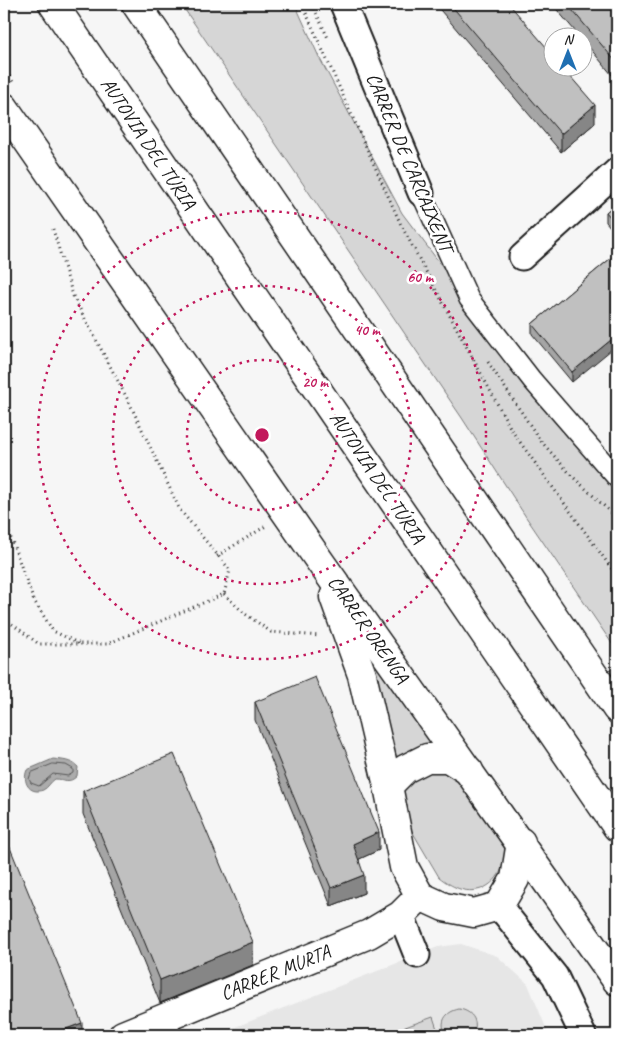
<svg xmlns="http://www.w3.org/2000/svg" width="621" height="1039" viewBox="0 0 621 1039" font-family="Caveat,sans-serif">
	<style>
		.built { fill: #e6e6e6 }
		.green { fill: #d6d6d6; stroke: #797979 }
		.water { fill: #acacac; stroke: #727272 }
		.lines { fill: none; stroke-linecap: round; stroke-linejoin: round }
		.shore { stroke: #565656; stroke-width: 1 }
		.service-casing { stroke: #1c1c1c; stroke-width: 16 }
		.pedestrian-casing { stroke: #1c1c1c; stroke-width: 22 }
		.minor-casing { stroke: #1c1c1c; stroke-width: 29 }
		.tertiary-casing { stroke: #1c1c1c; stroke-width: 31 }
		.trunk-casing { stroke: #1c1c1c; stroke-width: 31 }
		.path { stroke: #1c1c1c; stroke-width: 3; stroke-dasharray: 1 4; stroke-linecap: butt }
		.service { stroke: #fff; stroke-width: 12 }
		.pedestrian { stroke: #fff; stroke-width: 19 }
		.minor { stroke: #fff; stroke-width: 25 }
		.tertiary { stroke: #fff; stroke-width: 28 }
		.trunk { stroke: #fff; stroke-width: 28 }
		.wall { fill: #a5a5a5; stroke: #1c1c1c }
		.shaded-wall { fill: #868686; stroke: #1c1c1c }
		.building { fill: #c0c0c0; stroke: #1c1c1c }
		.ring { fill: none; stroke: #c2185b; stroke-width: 2.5; stroke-dasharray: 2.5 5 }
		.labels { text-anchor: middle; stroke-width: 5; stroke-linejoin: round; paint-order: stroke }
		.street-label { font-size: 20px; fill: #1c1c1c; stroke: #fff }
		.centre { fill: #c2185b; stroke: #fff; stroke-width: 2.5 }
		.ring-label { font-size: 15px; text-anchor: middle; font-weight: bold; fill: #c2185b; stroke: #fff; stroke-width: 5; stroke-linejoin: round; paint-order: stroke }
	</style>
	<rect width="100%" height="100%" fill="#f6f6f6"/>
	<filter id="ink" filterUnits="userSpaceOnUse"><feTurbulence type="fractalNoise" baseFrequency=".02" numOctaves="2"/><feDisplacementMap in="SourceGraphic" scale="10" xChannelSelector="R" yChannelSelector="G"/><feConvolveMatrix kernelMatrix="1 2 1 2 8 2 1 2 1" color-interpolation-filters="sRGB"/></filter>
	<g filter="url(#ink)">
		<!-- built -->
		<polygon class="built" points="461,944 497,956 528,984 549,1035 215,1035 438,947"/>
		<!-- green -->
		<g class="green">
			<polygon points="181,4 295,4 319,57 402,213 497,339 617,472 617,651 526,517 462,418"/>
			<polygon points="354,626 435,746 412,750 406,753 396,761"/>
			<path d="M426 769 455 771C465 786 476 801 486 816 491 823 497 830 501 838 511 856 501 882 481 889 465 894 452 887 439 877L399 809 402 787Z"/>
			<path d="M459 1009C473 1011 480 1023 472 1035H446C439 1022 445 1012 459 1009Z"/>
			<polygon points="433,1017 439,1035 383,1035"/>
		</g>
		<!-- water -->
		<path class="water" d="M53 759C62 760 71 760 78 767L77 776C69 784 65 779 55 779 50 782 48 788 43 790 29 795 22 781 27 770Z"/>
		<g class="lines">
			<!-- shore -->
			<polygon class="shore" points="53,764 66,765 73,769 73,773 68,776 53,774 39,786 31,783 29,779 31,773"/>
			<defs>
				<polyline id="service" points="168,1017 175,1035"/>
				<polyline id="pedestrian" points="421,193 469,299 532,380 617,478"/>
				<g id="minor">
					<polyline points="343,4 421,193"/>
					<polyline points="522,257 617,171"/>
					<polyline points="499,906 555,976 583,1035"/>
					<polyline points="401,915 417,955"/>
				</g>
				<g id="tertiary">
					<polyline points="4,107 321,563 617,981"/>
					<polyline points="334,597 362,675 388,786 404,867 420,896"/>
					<polyline points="388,786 405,769 427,758 448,758 469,771"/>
					<polyline points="420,896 444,907 474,913 499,906 515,879 521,842"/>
					<polyline points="123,1035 369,934 401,915 420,896"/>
				</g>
				<g id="trunk">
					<polyline points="53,4 617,827"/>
					<polyline points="136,4 617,709"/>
				</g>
			</defs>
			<!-- service casing -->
			<use href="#service" class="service-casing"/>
			<!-- pedestrian casing -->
			<use href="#pedestrian" class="pedestrian-casing"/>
			<!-- minor casing -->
			<use href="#minor" class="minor-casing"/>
			<!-- tertiary casing -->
			<use href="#tertiary" class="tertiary-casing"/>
			<!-- trunk casing -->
			<use href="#trunk" class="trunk-casing"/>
			<!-- path -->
			<g class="path">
				<polyline points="302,4 402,227 512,431 617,576"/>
				<polyline points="312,4 329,40"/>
				<polyline points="4,68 13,82"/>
				<polyline points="4,163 12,167"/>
				<polyline points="488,362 540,440 572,476 617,518"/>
				<polyline points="4,519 33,599 53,631 80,644"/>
				<polyline points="217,556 266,526"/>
				<polyline points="224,594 244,613 271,632 320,636"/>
				<polyline points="4,618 39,644 107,644 224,594 230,570 180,510 130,404 73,296 52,226"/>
			</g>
			<!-- service -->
			<use href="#service" class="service"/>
			<!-- pedestrian -->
			<use href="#pedestrian" class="pedestrian"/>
			<!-- minor -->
			<use href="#minor" class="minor"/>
			<!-- tertiary -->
			<use href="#tertiary" class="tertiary"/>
			<!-- trunk -->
			<use href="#trunk" class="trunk"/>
		</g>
		<!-- wall -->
		<g class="wall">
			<polygon points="435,4 509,4 595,123 561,152"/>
			<polygon points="552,4 617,4 617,81 584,41 584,38 581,38"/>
			<polygon points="617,203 617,235 606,222 606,212"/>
			<polygon points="617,253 572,382 532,334 532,324"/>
			<polygon points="255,702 379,850 359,859 364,893 331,906 255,720"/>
			<polygon points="83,791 253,965 160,1003 83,814"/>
		</g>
		<!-- shaded-wall -->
		<g class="shaded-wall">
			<polygon points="595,105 595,123 561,152 561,134"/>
			<polygon points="617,335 617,345 572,382 572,372"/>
			<polygon points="379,832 379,850 353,862 353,844"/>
			<polygon points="364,875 364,893 331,906 331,888"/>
			<polygon points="253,942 253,965 160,1003 160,980"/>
			<polygon points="82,1023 82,1035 50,1035"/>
		</g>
		<!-- building -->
		<g class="building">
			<polygon points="450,4 509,4 554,56 554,68 563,68 595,105 561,134"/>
			<polygon points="567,4 617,4 617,63"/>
			<polygon points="617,203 617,225 606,212"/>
			<polygon points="617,253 617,335 572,372 532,324"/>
			<polygon points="315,677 379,832 353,844 364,875 331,888 255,702"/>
			<polygon points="174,754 253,942 160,980 83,791"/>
			<polygon points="4,833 82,1023 50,1035 4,1035"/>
		</g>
	</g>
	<!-- distance rings -->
	<g class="ring">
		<circle cx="262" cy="435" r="75"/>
		<circle cx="262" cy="435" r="149"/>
		<circle cx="262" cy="435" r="224"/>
	</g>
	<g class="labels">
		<!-- street labels -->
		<g class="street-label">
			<text transform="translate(149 143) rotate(56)" y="7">AUTOVIA DEL TÚRIA</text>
			<text transform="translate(410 162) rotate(67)" y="7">CARRER DE CARCAIXENT</text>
			<text transform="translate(378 477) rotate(56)" y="7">AUTOVIA DEL TÚRIA</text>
			<text transform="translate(369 629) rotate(55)" y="7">CARRER ORENGA</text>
			<text transform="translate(275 972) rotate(-22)" y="7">CARRER MURTA</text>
		</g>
	</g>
	<circle cx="262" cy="435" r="8" class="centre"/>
	<g class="ring-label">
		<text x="420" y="282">60 m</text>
		<text x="367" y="335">40 m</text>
		<text x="315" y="387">20 m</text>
	</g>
	<!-- margin -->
	<rect width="621" height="1039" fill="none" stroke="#fff" stroke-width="20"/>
	<rect x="10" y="10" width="601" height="1019" fill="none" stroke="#1c1c1c" stroke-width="2" filter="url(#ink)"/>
	<!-- north arrow -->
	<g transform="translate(568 52)"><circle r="24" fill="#ffffff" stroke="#a4a4a4"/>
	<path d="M0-4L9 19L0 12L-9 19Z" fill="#1f6fb2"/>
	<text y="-8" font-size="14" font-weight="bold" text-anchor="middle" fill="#1c1c1c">N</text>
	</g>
</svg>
